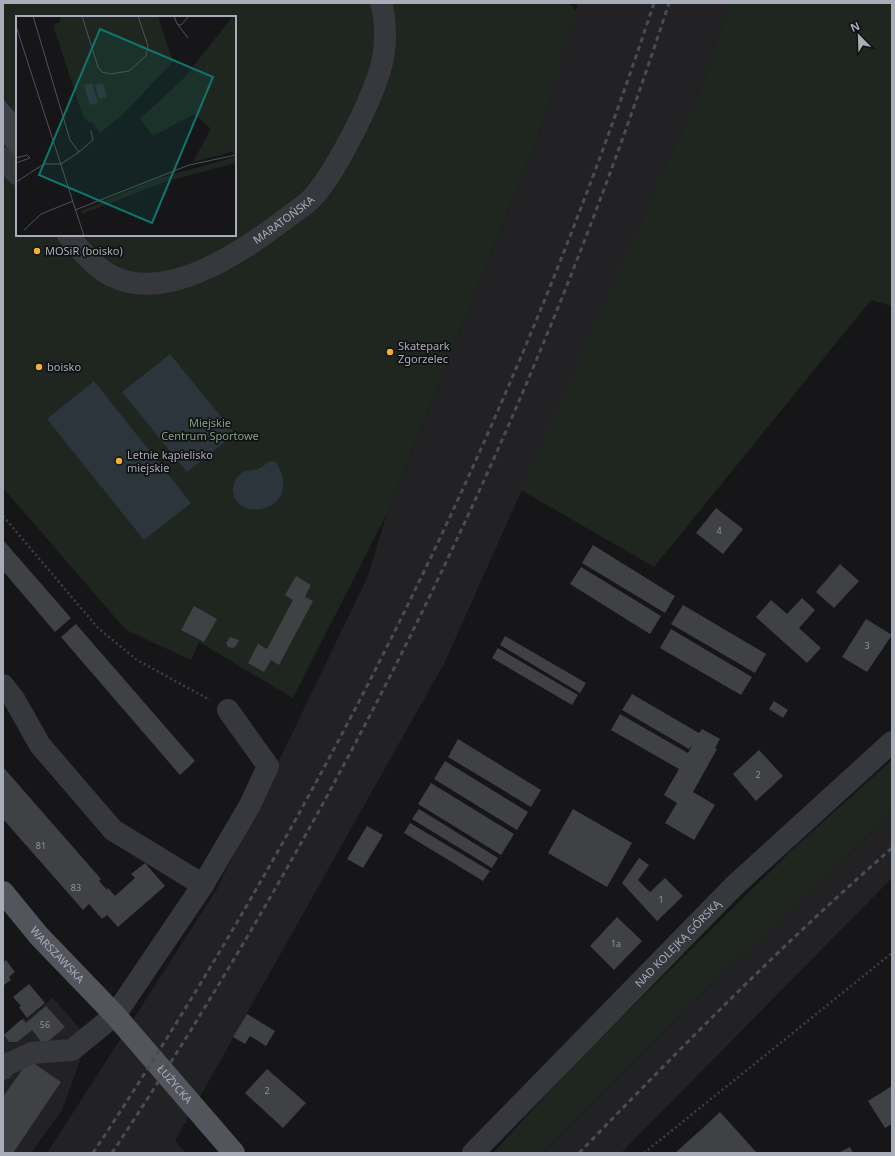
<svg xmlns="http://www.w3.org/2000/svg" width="895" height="1156" viewBox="0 0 895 1156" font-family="'Noto Sans',sans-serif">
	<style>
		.built { fill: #222225 }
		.green { fill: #1e261f; fill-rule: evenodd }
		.water { fill: #2c353c }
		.building { fill: #404145 }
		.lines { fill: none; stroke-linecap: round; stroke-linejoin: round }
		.path { stroke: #3d3f44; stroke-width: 2.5; stroke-dasharray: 2 3; stroke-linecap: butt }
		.minor { stroke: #37383d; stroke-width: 22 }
		.major { stroke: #53555c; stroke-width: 22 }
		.rail { stroke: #4a4c52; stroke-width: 3; stroke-dasharray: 5 4; stroke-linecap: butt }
		.poi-dot { fill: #f2b134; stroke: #111113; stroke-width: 1.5 }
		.labels { text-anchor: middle; stroke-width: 3.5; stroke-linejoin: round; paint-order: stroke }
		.number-label { font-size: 9px; fill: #8e929b }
		.street-label { font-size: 11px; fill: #a8adb8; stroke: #111113 }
		.poi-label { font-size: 11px; fill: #a8adb8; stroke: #111113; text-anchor: start }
		.park-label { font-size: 11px; fill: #7fa381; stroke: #111113 }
		.inset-road { fill: none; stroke: #505258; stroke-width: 1 }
		.view { fill: #0f766e; fill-opacity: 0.15; stroke: #0f766e; stroke-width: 2 }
		.inset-edge { fill: none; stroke: #a8adb8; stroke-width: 2 }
	</style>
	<rect width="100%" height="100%" fill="#161618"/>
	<!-- built -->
	<g class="built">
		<polygon points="578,3 729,3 701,88 445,662 175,1141 186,1153 47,1153 217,889 368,576 387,513 537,139"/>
		<polygon points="892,813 892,878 621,1153 543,1153 695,1000"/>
		<polygon points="53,998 88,1038 62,1110 31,1153 3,1153 3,1035 23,1018 26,1020"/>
	</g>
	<!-- green -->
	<g class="green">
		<path d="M3 3H569L576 11 537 139 387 513 293 698 199 642 191 660 126 630 3 488ZM17 17H235V235H17Z"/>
		<polygon points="729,3 892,3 892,306 871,300 654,567 521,490 701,88"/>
		<polygon points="892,760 892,813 695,1000 543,1153 493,1153 573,1065 796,846"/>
	</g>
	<!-- water -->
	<g class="water">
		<polygon points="170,354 235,434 187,472 122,392"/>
		<polygon points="94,381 191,503 144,540 47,419"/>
		<path d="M270 461 276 462C306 509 236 526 233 491 233 485 235 479 240 474 245 470 251 471 257 469 261 469 266 463 270 461Z"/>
	</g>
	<!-- building -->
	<g class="building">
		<polygon points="3,99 17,115 17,159 3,143"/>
		<polygon points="716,508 743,529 723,554 696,533"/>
		<polygon points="3,540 71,618 55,632 3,571"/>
		<polygon points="593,545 675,596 665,613 582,563"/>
		<polygon points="840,564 859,581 834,608 816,592"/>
		<polygon points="581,567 661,616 650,634 570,584"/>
		<polygon points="296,576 311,585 305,597 313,601 279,665 271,660 264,672 248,663 258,644 267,649 293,600 285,595"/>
		<polygon points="802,598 815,610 799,628 821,648 807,663 756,617 771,600 787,614"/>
		<polygon points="683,605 766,654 755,673 671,624"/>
		<polygon points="194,606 217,619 204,642 181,630"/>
		<polygon points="866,619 892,635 867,672 842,657"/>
		<polygon points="76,624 195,761 180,775 61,637"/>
		<polygon points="671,629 752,677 741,695 660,648"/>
		<polygon points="505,636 586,683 580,693 500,645"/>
		<polygon points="230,637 239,640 236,646 233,648 228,647 226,643"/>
		<polygon points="498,648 578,695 572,705 492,658"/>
		<polygon points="632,694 699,733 702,729 720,739 715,748 717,749 693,792 715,805 694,840 665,823 677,803 664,795 679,769 611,730 620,714 688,753 693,744 689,749 622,710"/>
		<polygon points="774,701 788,710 783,718 769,709"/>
		<polygon points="458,739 541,790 531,807 448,757"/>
		<polygon points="759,750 783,776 756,801 733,774"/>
		<polygon points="445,761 528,812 517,830 434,779"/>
		<polygon points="3,767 101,879 99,881 107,890 108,888 115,896 135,878 131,874 145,863 165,886 118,927 107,915 102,919 89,904 83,910 3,819"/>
		<polygon points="431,783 514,834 501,855 418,804"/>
		<polygon points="419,809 498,858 492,868 412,819"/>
		<polygon points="573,809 632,843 607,887 548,853"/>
		<polygon points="410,823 490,871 483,881 404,833"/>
		<polygon points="367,826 383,835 363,868 347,859"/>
		<polygon points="639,858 649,865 638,880 650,892 665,878 683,896 657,921 622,883"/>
		<polygon points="617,917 642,941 614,970 590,946"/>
		<polygon points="6,960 15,972 9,977 11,980 4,985 3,963"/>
		<polygon points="29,984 45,1003 27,1018 19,1007 21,1006 13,997"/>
		<polygon points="46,1006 65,1027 44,1045 32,1030 17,1042 9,1042 4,1035 22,1019 26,1023"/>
		<polygon points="247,1014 275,1031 266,1046 250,1036 245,1044 233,1037"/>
		<polygon points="29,1060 61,1082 13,1153 3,1153 3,1097"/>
		<polygon points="267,1069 306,1103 283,1128 245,1093"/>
		<polygon points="892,1086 892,1124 885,1128 868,1101"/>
		<polygon points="720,1112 757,1153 675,1153 704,1127"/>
		<polygon points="850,1147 853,1153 838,1153"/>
	</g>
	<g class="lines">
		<!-- path -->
		<g class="path">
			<polyline points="3,516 98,628 137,660 210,700"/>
			<polyline points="644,1153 892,953"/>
		</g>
		<!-- minor -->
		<g class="minor">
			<polyline points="3,158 17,174"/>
			<path id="s1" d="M68 235C80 249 95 268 112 276 166 303 238 254 280 223 290 215 302 208 311 199 335 175 381 85 384 51 386 37 385 16 381 3"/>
			<polyline points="3,685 14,699 40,745 113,830 203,885"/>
			<polyline points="3,1069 6,1065 32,1053 72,1050 115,1015 203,885 250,805 268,766 228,710"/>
			<path id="s2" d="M473 1153 734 886 892 742"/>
		</g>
		<!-- major -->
		<path class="major" id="s3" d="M3 892 39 936 115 1015 234 1153"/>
		<!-- rail -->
		<g class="rail">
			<path d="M93 1153C329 797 520 409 654 3"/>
			<path d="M112 1153C348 797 537 409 669 3"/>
			<path d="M579 1153C680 1049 782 944 892 848"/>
		</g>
	</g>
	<!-- markers -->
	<g class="poi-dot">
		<circle cx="37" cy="251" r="4"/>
		<circle cx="390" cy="352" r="4"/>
		<circle cx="39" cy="367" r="4"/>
		<circle cx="119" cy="461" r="4"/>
	</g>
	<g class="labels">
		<!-- number labels -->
		<g class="number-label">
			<text x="719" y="534">4</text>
			<text x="867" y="649">3</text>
			<text x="758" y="778">2</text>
			<text x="41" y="849">81</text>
			<text x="76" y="891">83</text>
			<text x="661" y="903">1</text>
			<text x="616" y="947">1a</text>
			<text x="45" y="1028">56</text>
			<text x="267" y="1094">2</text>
		</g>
		<!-- street labels -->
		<g class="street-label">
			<text dy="4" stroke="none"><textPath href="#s1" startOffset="250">MARATOŃSKA</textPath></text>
			<text dy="4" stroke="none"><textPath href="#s2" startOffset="293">NAD KOLEJKĄ GÓRSKĄ</textPath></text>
			<text dy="4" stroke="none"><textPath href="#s3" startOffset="83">WARSZAWSKA</textPath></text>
			<text dy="4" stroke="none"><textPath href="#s3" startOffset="258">ŁUŻYCKA</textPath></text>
		</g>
		<!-- poi labels -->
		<g class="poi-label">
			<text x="45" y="255">MOSiR (boisko)</text>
			<text x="398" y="350">Skatepark<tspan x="398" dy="13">Zgorzelec</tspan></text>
			<text x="47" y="371">boisko</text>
			<text x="127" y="459">Letnie kąpielisko<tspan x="127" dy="13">miejskie</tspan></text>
		</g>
		<!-- park labels -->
		<g class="park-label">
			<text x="210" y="427">Miejskie<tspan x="210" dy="13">Centrum Sportowe</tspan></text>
		</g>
	</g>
	<!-- overview -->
	<g transform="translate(16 16)">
		<rect width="220" height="220" fill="#161618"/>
		<path d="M45 0H142L157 46 106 99 84 117 75 105 73 107 67 100 38 12 39 8 44 6ZM217 0H220V147L151 165 66 198 65 195 140 163 219 141 216 136 177 146 195 113 179 98 137 120 124 103 168 62Z" fill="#1e261f"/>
		<path d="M76 67 82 87 74 89 68 69ZM87 67 91 81 83 83 79 69Z" fill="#2c353c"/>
		<path class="inset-road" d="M17 0 54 124 63 136M66 0 82 51 86 56 94 58 113 55 130 40 132 30 122 0M158 0 161 8 165 9 173 0M162 9 172 22M0 10 68 220M0 142 11 139 14 142 0 147M0 166 28 148H45L63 136 77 124 75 115M59 194 173 149 220 139M8 214 25 198 57 185"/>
		<path class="view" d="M84 13 197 61 136 207 23 159Z"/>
		<rect width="220" height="220" class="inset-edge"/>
	</g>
	<!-- border -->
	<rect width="895" height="1156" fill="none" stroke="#a8adb8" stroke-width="8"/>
	<!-- north arrow -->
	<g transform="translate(859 36) rotate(337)" stroke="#111113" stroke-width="3" paint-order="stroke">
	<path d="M0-3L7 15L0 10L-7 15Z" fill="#a8adb8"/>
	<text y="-6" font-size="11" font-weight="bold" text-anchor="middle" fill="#a8adb8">N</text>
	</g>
</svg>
